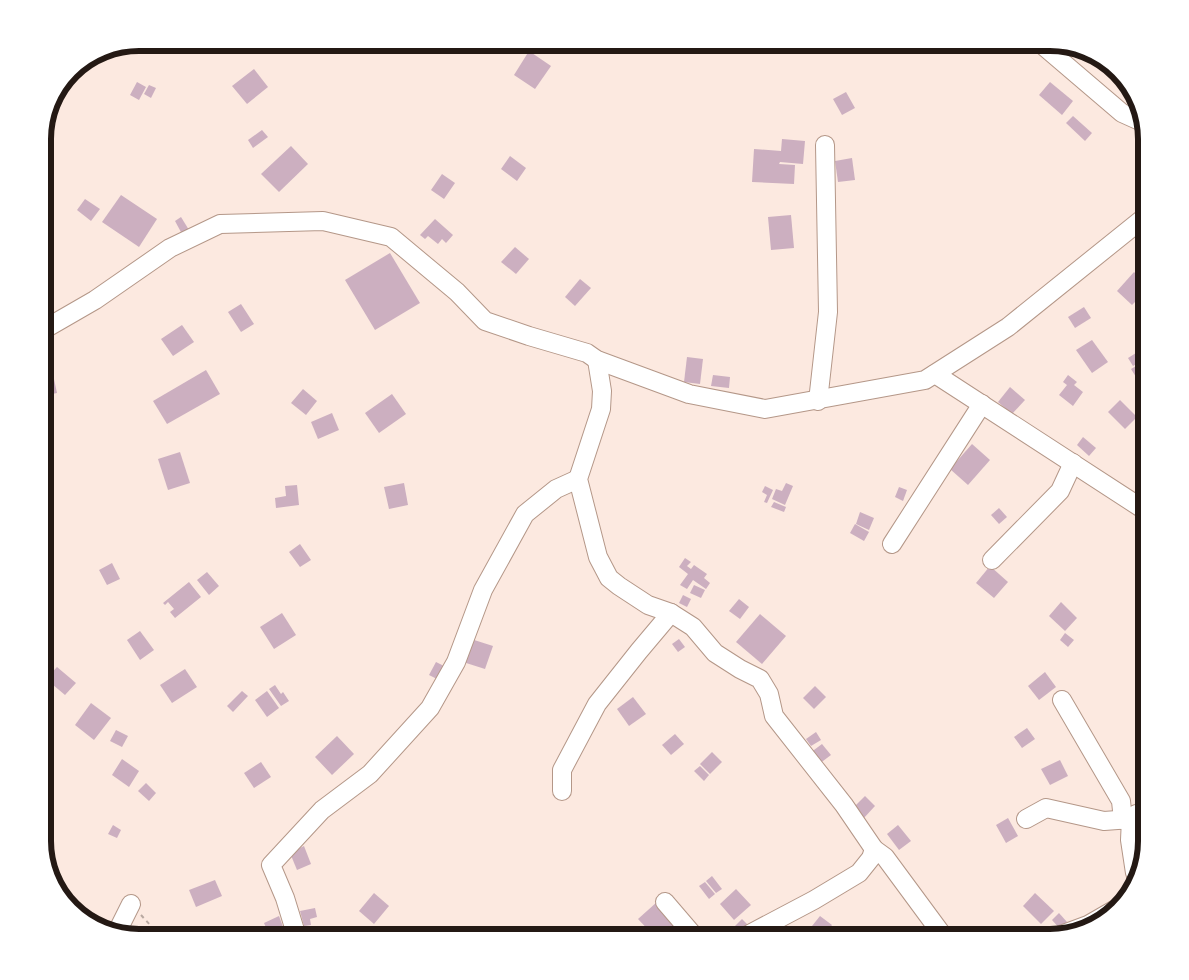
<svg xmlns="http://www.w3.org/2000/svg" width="1189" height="980" viewBox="0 0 1189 980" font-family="'Space Grotesk',sans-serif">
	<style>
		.building { fill: #ccafc0 }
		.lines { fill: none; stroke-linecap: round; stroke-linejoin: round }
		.minor-casing { stroke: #b49788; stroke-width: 20 }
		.path { stroke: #b9a9a1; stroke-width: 2; stroke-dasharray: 4 4; stroke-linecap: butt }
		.minor { stroke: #fff; stroke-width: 18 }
		.rim { fill: none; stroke: #241914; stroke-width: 6 }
	</style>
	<rect width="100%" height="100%" fill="#fce9e0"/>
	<!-- building -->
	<g class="building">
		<polygon points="529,51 551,66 535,89 514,75"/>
		<polygon points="254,69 268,87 247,104 232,86"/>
		<polygon points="1116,70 1128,85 1127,85 1112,75"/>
		<polygon points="137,82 146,87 139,100 130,95"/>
		<polygon points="1050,82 1073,101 1062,115 1039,95"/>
		<polygon points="149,85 156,88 151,98 144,94"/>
		<polygon points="846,92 855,108 842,115 833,99"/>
		<polygon points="1073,116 1092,133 1085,141 1066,123"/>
		<polygon points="262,130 268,137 253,148 248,140"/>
		<polygon points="782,139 805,141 803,164 780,162 779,164 795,165 794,184 752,182 754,149 781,151"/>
		<polygon points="291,146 308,164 279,192 261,174"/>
		<polygon points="510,156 526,168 517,181 501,169"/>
		<polygon points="852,158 855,180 838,182 835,161"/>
		<polygon points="442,174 455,183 444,199 431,190"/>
		<polygon points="121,195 157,219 139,247 102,222"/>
		<polygon points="85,199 100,209 91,221 77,210"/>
		<polygon points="791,215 794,248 771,250 768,217"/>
		<polygon points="181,217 189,230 182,234 175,221"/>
		<polygon points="435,219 453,235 446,243 442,239 438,244 428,236 425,239 420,235"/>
		<polygon points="515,247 529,259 516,274 501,262"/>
		<polygon points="390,253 420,303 375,330 345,280"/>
		<polygon points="1134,272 1146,284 1146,291 1132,305 1117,291"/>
		<polygon points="580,279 591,288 575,306 565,297"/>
		<polygon points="241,304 254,324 241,332 228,312"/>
		<polygon points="1084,307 1091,318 1075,328 1068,317"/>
		<polygon points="182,325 194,342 173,356 161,339"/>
		<polygon points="1092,340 1108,362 1092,373 1076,350"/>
		<polygon points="1144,348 1146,352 1146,362 1145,359 1133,366 1128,358"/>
		<polygon points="687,357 703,359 700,384 684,382"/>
		<polygon points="50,361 57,393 43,396 43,362"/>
		<polygon points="1143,362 1146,371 1136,377 1131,369"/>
		<polygon points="206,370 220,394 167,424 153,401"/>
		<polygon points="713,375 730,377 729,388 711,386"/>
		<polygon points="1068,375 1077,382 1074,385 1083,392 1073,406 1059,395 1067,385 1063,382"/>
		<polygon points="1010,387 1025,400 1012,414 998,402"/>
		<polygon points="303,389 317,401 306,415 291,403"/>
		<polygon points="392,394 406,414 379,433 365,413"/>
		<polygon points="1120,400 1137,417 1125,429 1108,412"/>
		<polygon points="332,413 339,430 318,439 311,422"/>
		<polygon points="1083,437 1096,448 1089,456 1077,445"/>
		<polygon points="972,444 990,460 968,485 950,469"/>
		<polygon points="180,452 190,483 168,490 158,459"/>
		<polygon points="404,483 408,505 389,509 384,487"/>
		<polygon points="786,483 793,486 785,505 772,499 776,489 782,491"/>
		<polygon points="297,485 299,505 276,508 275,498 286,496 285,486"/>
		<polygon points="765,486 773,490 767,503 764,502 767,495 762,492"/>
		<polygon points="899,487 907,490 903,501 895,497"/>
		<polygon points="774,502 786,507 784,512 771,507"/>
		<polygon points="999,508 1007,517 999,524 991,515"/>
		<polygon points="860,512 874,518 869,530 856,524"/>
		<polygon points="855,524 869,532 864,541 850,533"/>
		<polygon points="300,544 311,560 300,567 289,552"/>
		<polygon points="685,558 691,562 687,566 691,569 694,565 707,574 704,578 710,583 706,589 693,580 687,589 680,585 688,574 679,567"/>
		<polygon points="112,563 120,579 107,585 99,570"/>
		<polygon points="990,566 1008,582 994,598 976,583"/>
		<polygon points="207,572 219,586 209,595 197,580"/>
		<polygon points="189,582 201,597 175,618 170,612 174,609 168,602 165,605 163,603"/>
		<polygon points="694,585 705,590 701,598 690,593"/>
		<polygon points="683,595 691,599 687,607 679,603"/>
		<polygon points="739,599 749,607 740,619 729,611"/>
		<polygon points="1061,602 1077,618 1065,631 1049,616"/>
		<polygon points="282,613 296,635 274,649 260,627"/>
		<polygon points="760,614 786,636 762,664 736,642"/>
		<polygon points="140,631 154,650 140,660 127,640"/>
		<polygon points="1065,633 1074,640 1068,647 1060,640"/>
		<polygon points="471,639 493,646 485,669 463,662"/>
		<polygon points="679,639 685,647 678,652 672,644"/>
		<polygon points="436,662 446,667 439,680 429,675"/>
		<polygon points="57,667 76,683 65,695 46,679"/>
		<polygon points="185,669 197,687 172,703 160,685"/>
		<polygon points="1045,672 1056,687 1039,700 1028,686"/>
		<polygon points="275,685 281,694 283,692 289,701 281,706 269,689"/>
		<polygon points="815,686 826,697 814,709 803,698"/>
		<polygon points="242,691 248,696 233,712 227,706"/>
		<polygon points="267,691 279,708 267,717 255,700"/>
		<polygon points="633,697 646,714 629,726 617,709"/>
		<polygon points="91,703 111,718 94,740 75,725"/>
		<polygon points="1027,728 1035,739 1022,748 1014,737"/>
		<polygon points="116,730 128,736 122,747 110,741"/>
		<polygon points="816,732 821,740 811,746 806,739"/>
		<polygon points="675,734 684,744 671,755 662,745"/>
		<polygon points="337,736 354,754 332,775 315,757"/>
		<polygon points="822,744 831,755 819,764 810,753"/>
		<polygon points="712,752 722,762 710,774 700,764"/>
		<polygon points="122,759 139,771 129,787 112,775"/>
		<polygon points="1060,760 1068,776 1050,785 1041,769"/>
		<polygon points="261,762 271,777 254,788 244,773"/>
		<polygon points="700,766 709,775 704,781 694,771"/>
		<polygon points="146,783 156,793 149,801 138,791"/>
		<polygon points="865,796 875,806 863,819 853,808"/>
		<polygon points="1008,818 1018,836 1006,843 996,825"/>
		<polygon points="113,825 121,830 117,838 108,834"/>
		<polygon points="898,825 911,841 899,850 887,834"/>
		<polygon points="304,846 311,864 297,870 290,853"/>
		<polygon points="712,876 722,889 716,893 706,881"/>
		<polygon points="215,880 222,896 196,907 189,890"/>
		<polygon points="705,882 715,894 709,899 699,886"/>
		<polygon points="736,889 751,905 734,920 720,904"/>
		<polygon points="374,893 389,906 374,924 359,911"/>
		<polygon points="1035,893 1054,911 1041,924 1023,906"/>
		<polygon points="657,902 677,925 663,937 655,937 638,919"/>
		<polygon points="315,908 317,917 310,919 311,925 304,926 300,911"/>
		<polygon points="1059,913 1067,922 1060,929 1052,920"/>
		<polygon points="279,916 285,932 270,937 264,923"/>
		<polygon points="820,916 832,925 823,937 816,937 808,931"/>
		<polygon points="742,919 749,926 739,936 732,929"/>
	</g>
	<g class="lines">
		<defs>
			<g id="minor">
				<polyline points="1040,43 1122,113 1142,122"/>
				<polyline points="43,330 95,300 170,248 220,224 323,221 391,237 457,292 485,321 529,336 587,353 597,360 689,394 765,409 925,380 1008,327 1146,216"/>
				<polyline points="597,360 602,391 601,409 578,479 598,557 609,578 619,586 648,605 671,613 693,627 715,653 740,669 760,679 769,694 774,716 844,805 874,849 871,858 859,873 814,900 744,937"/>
				<polyline points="935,374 1146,511"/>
				<polyline points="818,401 828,312 825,145"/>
				<polyline points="892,544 982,404"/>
				<polyline points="992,560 1060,491 1073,463"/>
				<polyline points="1062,700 1121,801 1123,820"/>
				<polyline points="562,791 562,770 597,704 639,651 671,613"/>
				<polyline points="1026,819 1046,808 1104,821 1131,819"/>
				<polyline points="874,849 885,857 944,937"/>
				<polyline points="1135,873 1130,840 1131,819 1136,814 1146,812"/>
				<polyline points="665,902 695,937"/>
				<polyline points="118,930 131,904"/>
				<polyline points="1061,935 1088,925 1121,906"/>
				<polyline points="297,937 285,898 271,865 322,810 370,774 430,708 456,662 483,590 525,514 556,489 578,479"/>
			</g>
		</defs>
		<!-- minor casing -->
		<use href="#minor" class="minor-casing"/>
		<!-- path -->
		<polyline class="path" points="141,915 161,937"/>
		<!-- minor -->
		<use href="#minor" class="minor"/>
	</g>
	<!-- crop -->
	<path d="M0 0H1189V980H0ZM139 51H1050A88 88 0 0 1 1138 139V841A88 88 0 0 1 1050 929H139A88 88 0 0 1 51 841V139A88 88 0 0 1 139 51Z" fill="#fff" fill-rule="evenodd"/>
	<path class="rim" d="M139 51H1050A88 88 0 0 1 1138 139V841A88 88 0 0 1 1050 929H139A88 88 0 0 1 51 841V139A88 88 0 0 1 139 51Z"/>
</svg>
